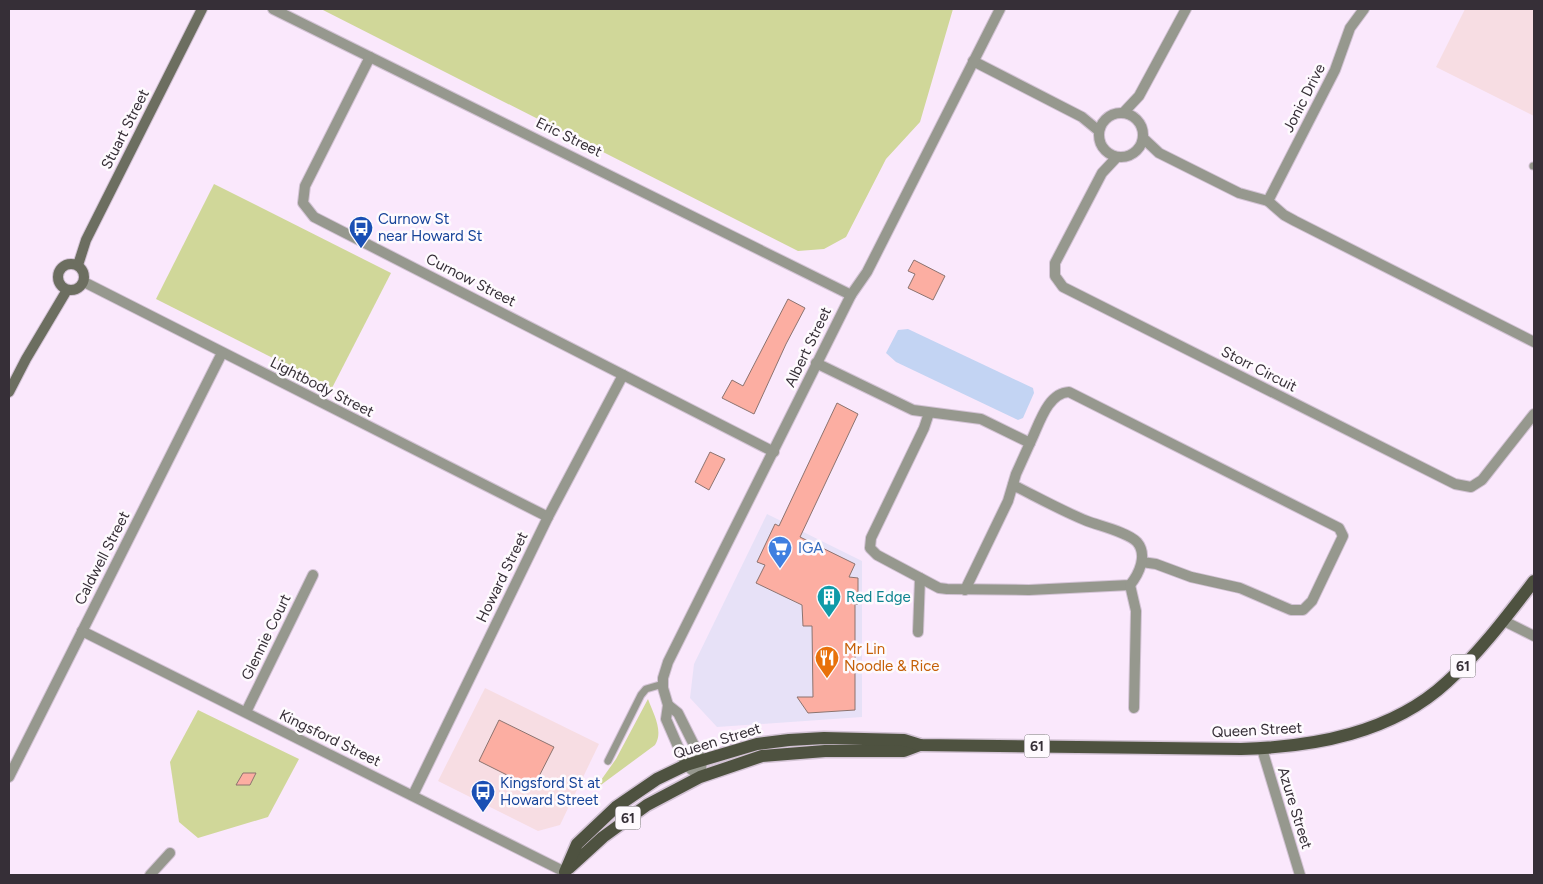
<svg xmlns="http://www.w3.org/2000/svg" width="1543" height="884" viewBox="0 0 1543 884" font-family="Figtree,sans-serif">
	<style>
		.commercial { fill: #e7e1f7 }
		.education { fill: #f7dde3 }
		.green { fill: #d0d799 }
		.water { fill: #c3d4f3 }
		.building { fill: #fcaea2; stroke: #8c736f }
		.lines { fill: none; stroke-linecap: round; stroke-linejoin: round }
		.lane-casing { stroke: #d3c3d5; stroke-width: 9 }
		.street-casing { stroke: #d3c3d5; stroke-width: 12 }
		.secondary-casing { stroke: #d3c3d5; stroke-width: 12 }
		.primary-casing { stroke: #d3c3d5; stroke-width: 15 }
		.lane { stroke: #96988e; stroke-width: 7 }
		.street { stroke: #96988e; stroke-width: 10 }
		.secondary { stroke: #6c6e60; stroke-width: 10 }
		.primary { stroke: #4e5240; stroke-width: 12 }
		.labels { text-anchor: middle; stroke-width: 5; stroke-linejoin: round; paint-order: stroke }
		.shield { fill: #fefafe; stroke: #726c73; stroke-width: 1 }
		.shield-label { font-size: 14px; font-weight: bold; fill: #362f37 }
		.street-label { font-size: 15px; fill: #362f37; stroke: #fefafe }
		.transit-label { font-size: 15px; fill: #164399; stroke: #fefafe; text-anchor: start }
		.shop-label { font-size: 15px; fill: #366cbe; stroke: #fefafe; text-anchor: start }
		.culture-label { font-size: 15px; fill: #0d838f; stroke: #fefafe; text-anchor: start }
		.food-label { font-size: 15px; fill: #c56008; stroke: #fefafe; text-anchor: start }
	</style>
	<rect width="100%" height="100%" fill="#fae8fc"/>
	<!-- commercial -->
	<polygon class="commercial" points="767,514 862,561 862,717 717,727 690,698 694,664"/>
	<!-- education -->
	<g class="education">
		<polygon points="1465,9 1534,9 1534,116 1436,67"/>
		<polygon points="485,688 599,744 560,825 538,831 438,781"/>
	</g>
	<!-- green -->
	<g class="green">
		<polygon points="321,9 953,9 920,122 886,159 846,237 824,249 798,251"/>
		<polygon points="214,184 391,273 332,388 156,299"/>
		<path d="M648 699C653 713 664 731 655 745L594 790 616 759Z"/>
		<polygon points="198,710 299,759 268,817 198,838 179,822 170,762"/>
	</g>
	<!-- water -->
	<polygon class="water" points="908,329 1033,388 1034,393 1023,418 1018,420 896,362 886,353 898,330"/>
	<!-- building -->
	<g class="building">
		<polygon points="914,260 945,276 933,300 908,288 915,274 908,271"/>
		<polygon points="788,299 805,308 786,344 754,414 722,398 732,380 743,386"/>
		<polygon points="837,403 858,414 800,537 855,564 849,577 858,578 858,604 855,604 855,710 808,713 797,697 813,697 812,626 803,626 802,605 756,583 765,565 757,562 775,524 779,526"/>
		<polygon points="710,452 725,459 709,490 695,482"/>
		<polygon points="499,720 554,747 533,788 479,761"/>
		<polygon points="243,773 256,773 250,785 236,785"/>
	</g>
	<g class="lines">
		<defs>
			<g id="lane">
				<polyline points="1533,166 1534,166"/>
				<polyline points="608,761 641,695 646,689 663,684"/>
			</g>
			<g id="street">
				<polyline points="273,9 851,295"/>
				<polyline points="370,57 305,186 303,203 314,217 774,452"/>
				<polyline points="973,61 1082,117 1099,131"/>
				<polyline points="1124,112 1139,96 1186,9"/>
				<circle cx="1121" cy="135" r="22"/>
				<polyline points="1143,138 1159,153 1239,193 1268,201 1284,215 1295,221 1534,342"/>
				<polyline points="1117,157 1102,173 1055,263 1055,276 1063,287 1455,484 1471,487 1482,480 1534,414"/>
				<polyline points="1268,201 1335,70 1350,28 1364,9"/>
				<polyline points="84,282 548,517"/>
				<path d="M816 363 913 410 981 419 1030 443C1039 425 1047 393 1069 392L1339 528 1343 536 1312 601 1303 610H1291L1240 588 1191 577 1156 564 1142 562"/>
				<path d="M929 413 924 428 871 538 870 548 877 555 939 588 947 589 1029 590 1130 585C1139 574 1148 555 1137 542 1127 532 1100 526 1087 521 1062 511 1037 497 1013 485"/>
				<polyline points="1130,585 1136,611 1134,708"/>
				<polyline points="965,590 1008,501 1016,474 1030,443"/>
				<polyline points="1504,621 1534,636"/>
				<polyline points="82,631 565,872"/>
				<polyline points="918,632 920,578"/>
				<polyline points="668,705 678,713 702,761 700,777"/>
				<polyline points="246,712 313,575"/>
				<polyline points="1262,749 1300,875"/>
				<polyline points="9,777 222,353"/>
				<polyline points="700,777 686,765 666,719 668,705 663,688 663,678 668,662 851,295 867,272 1000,9"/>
				<polyline points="413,795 548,517 623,375"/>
				<polyline points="150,875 170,853"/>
			</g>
			<g id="secondary">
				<circle cx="71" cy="277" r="13"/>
				<polyline points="78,265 86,240 202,9"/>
				<polyline points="9,392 26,359 67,290"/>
			</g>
			<g id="primary">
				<polyline points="569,868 603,837 647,805 700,777 762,756 825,751 904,751 920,745"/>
				<path d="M565 872 577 844 616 807 657 779 686 765 757 744 789 740 824 738 904 740 920 745 1241 749C1314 747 1392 733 1447 682 1480 652 1507 616 1534 581"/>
			</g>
		</defs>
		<!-- lane casing -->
		<use href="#lane" class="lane-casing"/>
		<!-- street casing -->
		<use href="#street" class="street-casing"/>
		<!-- secondary casing -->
		<use href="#secondary" class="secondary-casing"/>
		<!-- primary casing -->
		<use href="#primary" class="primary-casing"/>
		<!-- lane -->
		<use href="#lane" class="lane"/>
		<!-- street -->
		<use href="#street" class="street"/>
		<!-- secondary -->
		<use href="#secondary" class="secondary"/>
		<!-- primary -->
		<use href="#primary" class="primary"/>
	</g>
	<!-- icons -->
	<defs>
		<symbol id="bus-pin" viewBox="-11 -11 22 30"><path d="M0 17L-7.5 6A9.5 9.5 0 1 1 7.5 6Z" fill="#1a4fb4" stroke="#fefafe"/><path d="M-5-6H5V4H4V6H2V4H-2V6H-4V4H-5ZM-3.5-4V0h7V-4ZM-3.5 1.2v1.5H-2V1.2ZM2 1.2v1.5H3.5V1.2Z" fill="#fff"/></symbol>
		<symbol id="supermarket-pin" viewBox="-11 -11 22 30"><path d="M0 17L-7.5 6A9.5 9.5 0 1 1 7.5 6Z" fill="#3f7fe0" stroke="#fefafe"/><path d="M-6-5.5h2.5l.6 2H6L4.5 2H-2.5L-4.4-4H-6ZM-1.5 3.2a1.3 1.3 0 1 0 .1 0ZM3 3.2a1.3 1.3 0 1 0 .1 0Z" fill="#fff"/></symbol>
		<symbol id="building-pin" viewBox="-11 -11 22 30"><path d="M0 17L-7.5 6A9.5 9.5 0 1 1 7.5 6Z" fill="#0f9aa8" stroke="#fefafe"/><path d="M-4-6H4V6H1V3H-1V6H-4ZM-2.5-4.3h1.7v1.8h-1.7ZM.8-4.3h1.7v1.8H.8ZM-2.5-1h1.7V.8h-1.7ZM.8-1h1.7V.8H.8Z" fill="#fff"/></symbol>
		<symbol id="restaurant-pin" viewBox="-11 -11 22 30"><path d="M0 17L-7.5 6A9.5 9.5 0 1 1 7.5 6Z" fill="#e8710a" stroke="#fefafe"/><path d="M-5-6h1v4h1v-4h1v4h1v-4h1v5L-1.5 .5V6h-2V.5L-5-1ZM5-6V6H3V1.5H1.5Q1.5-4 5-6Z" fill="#fff"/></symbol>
	</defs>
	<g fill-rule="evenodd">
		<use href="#bus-pin" x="347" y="214" width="28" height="38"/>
		<use href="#supermarket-pin" x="766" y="534" width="28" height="38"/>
		<use href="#building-pin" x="815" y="583" width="28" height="38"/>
		<use href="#restaurant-pin" x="813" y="644" width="28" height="38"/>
		<use href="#bus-pin" x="469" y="778" width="28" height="38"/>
	</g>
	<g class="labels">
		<!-- shield labels -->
		<g class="shield">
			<rect x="1450.5" y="654.5" width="25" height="23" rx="4"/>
			<rect x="1024.5" y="734.5" width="25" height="23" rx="4"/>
			<rect x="615.5" y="806.5" width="25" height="23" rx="4"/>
		</g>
		<g class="shield-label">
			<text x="1463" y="671">61</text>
			<text x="1037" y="751">61</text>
			<text x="628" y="823">61</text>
		</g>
		<!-- street labels -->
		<g class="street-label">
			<text transform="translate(1304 98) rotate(-63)" y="5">Jonic Drive</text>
			<text transform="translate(125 129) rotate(-63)" y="5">Stuart Street</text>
			<text transform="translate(569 137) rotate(26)" y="5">Eric Street</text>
			<text transform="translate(471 280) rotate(27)" y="5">Curnow Street</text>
			<text transform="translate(808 347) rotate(-64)" y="5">Albert Street</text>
			<text transform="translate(1259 369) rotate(27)" y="5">Storr Circuit</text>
			<text transform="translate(322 387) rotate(27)" y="5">Lightbody Street</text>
			<text transform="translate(102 558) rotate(-63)" y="5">Caldwell Street</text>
			<text transform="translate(502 577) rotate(-64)" y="5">Howard Street</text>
			<text transform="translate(266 637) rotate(-64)" y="5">Glennie Court</text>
			<text transform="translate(1257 730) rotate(-3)" y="5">Queen Street</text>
			<text transform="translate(330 738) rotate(26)" y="5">Kingsford Street</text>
			<text transform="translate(717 741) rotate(-17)" y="5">Queen Street</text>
			<text transform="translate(1295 808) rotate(73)" y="5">Azure Street</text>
		</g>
		<!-- transit labels -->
		<g class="transit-label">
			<text x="378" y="224">Curnow St<tspan x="378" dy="17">near Howard St</tspan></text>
			<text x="500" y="788">Kingsford St at<tspan x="500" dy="17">Howard Street</tspan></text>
		</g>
		<!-- shop labels -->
		<g class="shop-label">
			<text x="798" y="553">IGA</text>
		</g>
		<!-- culture labels -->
		<g class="culture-label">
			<text x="846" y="602">Red Edge</text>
		</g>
		<!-- food labels -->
		<g class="food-label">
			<text x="844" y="654">Mr Lin<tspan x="844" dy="17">Noodle &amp; Rice</tspan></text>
		</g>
	</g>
	<!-- border -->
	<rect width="1543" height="884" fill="none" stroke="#362f37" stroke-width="20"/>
</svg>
